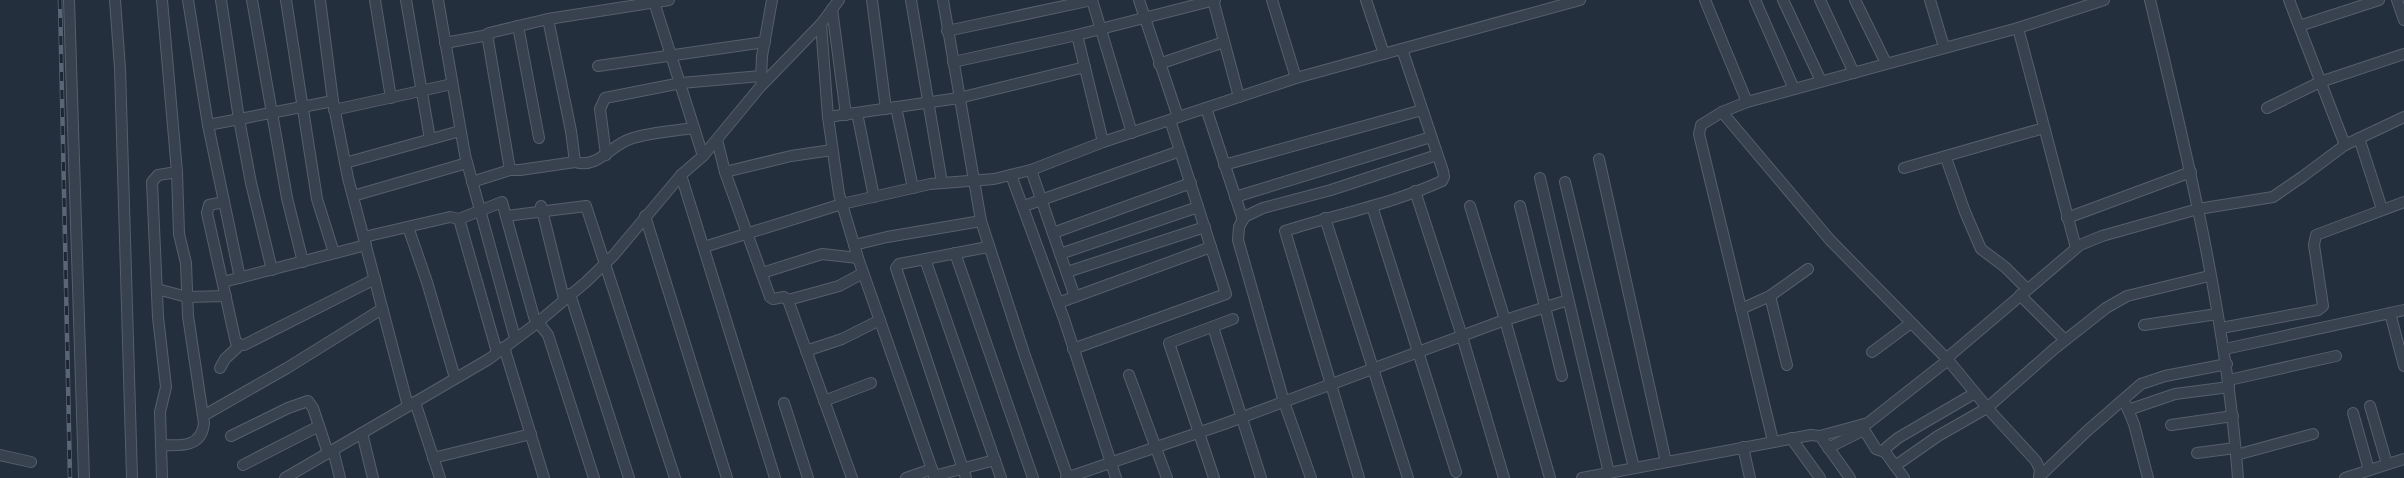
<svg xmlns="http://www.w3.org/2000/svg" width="2404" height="478" viewBox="0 0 2404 478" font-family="'IBM Plex Sans',sans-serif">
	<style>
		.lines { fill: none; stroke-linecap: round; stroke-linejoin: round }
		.minor-casing { stroke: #565f6c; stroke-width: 12 }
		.minor { stroke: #38414e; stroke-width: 10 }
		.rail-casing { stroke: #5a6575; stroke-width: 4.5 }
		.rail { stroke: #1d2633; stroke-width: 3; stroke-dasharray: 9; stroke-linecap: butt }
	</style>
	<rect width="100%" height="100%" fill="#242f3e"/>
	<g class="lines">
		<defs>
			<g id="minor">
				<polyline points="69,0 84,478"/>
				<polyline points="115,0 120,68 132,478"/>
				<polyline points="162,0 177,172"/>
				<polyline points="188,0 208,125 240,278"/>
				<polyline points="221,0 239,119 251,183 272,270"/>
				<polyline points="252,0 287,198 303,262"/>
				<polyline points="286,0 317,199 334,253"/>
				<polyline points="320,0 333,101 348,178 408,406"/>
				<polyline points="375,0 391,98"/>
				<polyline points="406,0 430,139"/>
				<polyline points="438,0 465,155 515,338"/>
				<polyline points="872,0 886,109"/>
				<polyline points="911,0 942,183"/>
				<polyline points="943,0 981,221 1025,356 1068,478"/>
				<polyline points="1092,0 1132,133"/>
				<polyline points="1139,0 1178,117"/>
				<polyline points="1213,0 1239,97"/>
				<polyline points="1272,0 1296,78 1580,0"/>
				<polyline points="1366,0 1384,54"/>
				<polyline points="1705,0 1747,102"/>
				<polyline points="1755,0 1794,89"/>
				<polyline points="1783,0 1821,81"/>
				<polyline points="1820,0 1854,73"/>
				<polyline points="1855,0 1886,63"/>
				<polyline points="1930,0 1944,47"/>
				<path d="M2150 0C2188 158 2226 316 2238 478"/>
				<polyline points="2289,0 2345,145"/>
				<polyline points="2397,0 2404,20"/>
				<polyline points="654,2 703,156"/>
				<polyline points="832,9 846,115"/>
				<polyline points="548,19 571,131 575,162"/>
				<polyline points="821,24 828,117 839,194 858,258 935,478"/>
				<polyline points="518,26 539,138"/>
				<polyline points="2299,26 2379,0"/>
				<polyline points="2018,28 2076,248"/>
				<polyline points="947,31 1092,0"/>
				<polyline points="1077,35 1103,142"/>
				<polyline points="445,43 488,35"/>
				<polyline points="953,62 1077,35 1215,0"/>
				<polyline points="1159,64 1224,42"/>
				<polyline points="598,66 765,42"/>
				<polyline points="761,81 762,56 772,0"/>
				<polyline points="896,107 913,188"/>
				<polyline points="1206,108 1243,220"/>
				<polyline points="2267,108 2320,82 2404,54"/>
				<polyline points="334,110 452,84"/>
				<polyline points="1722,112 1830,240 1948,360 1990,411 2036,461 2040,470 2039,478"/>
				<polyline points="857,113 874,197"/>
				<polyline points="828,117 959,98 1085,67"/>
				<polyline points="208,125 333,101"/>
				<polyline points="2359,138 2382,209"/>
				<polyline points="717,140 725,172 770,297 773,299 784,297 788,300 852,478"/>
				<polyline points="606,155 600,109 605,98 681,83 761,76"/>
				<polyline points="1946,158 1965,212 1981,249 2005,267 2027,289"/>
				<polyline points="1599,159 1666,462"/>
				<polyline points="345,163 460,131"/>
				<polyline points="1224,165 1422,110"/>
				<polyline points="1904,168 2044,128"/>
				<polyline points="510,170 488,40 489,33 548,19 669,0"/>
				<polyline points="1031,170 1075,297"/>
				<polyline points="725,172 791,156 832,150"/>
				<polyline points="681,175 775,478"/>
				<polyline points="1011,175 1064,319 1116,478"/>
				<polyline points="1540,178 1609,473"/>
				<path d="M472 182 510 170H520L575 162C598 169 611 145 630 139 650 132 674 131 694 128"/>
				<polyline points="1565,182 1634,468"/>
				<polyline points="1415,191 1462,336 1504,478"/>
				<polyline points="353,196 467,163"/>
				<polyline points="1235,197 1431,137"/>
				<polyline points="224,202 209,205 207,213 236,343 244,345 375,279"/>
				<polyline points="541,206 564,299"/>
				<polyline points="1024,206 1180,151"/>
				<polyline points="1372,206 1456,472"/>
				<polyline points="1470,206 1505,320 1550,478"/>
				<polyline points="1520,206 1562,376"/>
				<polyline points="506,216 586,206 675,478"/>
				<polyline points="645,216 727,478"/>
				<polyline points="1325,218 1408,478"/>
				<polyline points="2067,218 2191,172"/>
				<polyline points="459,219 502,202 534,317 548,335 594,478"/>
				<polyline points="408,227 427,282 455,378"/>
				<polyline points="1053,233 1191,183"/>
				<polyline points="364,237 450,217 459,219 497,352"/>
				<polyline points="854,245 887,237 981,221"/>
				<polyline points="704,247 842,204 930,184 994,179 1031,170 1103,142 1296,78"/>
				<polyline points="955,253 1033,478"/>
				<polyline points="1060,254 1198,207"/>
				<polyline points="925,259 1001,478"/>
				<polyline points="1067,272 1205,227"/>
				<polyline points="762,273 822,254 858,258"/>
				<polyline points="223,282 366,245"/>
				<polyline points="157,289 187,297 226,296"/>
				<polyline points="570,294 629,478"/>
				<polyline points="2020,295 2065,340"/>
				<polyline points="1770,296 1787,365"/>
				<polyline points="788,300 839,286 863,273"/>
				<polyline points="1058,303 1211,247"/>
				<polyline points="1741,309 1770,296 1808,269"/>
				<polyline points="2390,313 2404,366"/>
				<polyline points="2144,325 2217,314"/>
				<polyline points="1213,327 1261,478"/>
				<polyline points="2221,328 2318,310 2323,306 2314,245 2316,235 2404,202"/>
				<polyline points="504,347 544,478"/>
				<polyline points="1073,349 1226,294 1170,120"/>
				<polyline points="2225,349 2404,310"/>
				<polyline points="806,351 842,339 880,320"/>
				<polyline points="1872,352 1911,323"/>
				<polyline points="1947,358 2080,245 2102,236 2198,209 2273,197 2302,177 2345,145 2404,117"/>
				<polyline points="220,368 225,359 240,345"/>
				<polyline points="1129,375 1167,478"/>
				<polyline points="2229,380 2336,356"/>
				<polyline points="824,401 871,383"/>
				<polyline points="415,402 440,478"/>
				<polyline points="784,403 808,478"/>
				<polyline points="2126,405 2134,424 2148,478"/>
				<polyline points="2370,406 2387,464"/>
				<polyline points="2128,410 2175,394 2229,387"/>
				<polyline points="2353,413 2369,470"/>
				<polyline points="203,416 287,368 382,309"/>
				<polyline points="1861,425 1876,449 1885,452"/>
				<polyline points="2171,425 2233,416"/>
				<polyline points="362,433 373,478"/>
				<polyline points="231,436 288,408 308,401 313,408 328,453"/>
				<polyline points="1820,436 1868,423 1948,360"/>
				<polyline points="1791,438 1820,478"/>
				<polyline points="1773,441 1699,134 1701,125 1722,112 1747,102 2018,28 2104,0"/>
				<path d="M162 445C181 446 202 447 204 423L188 316 186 263 179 234 177 172 158 175 152 182 158 317 166 387 160 412 162 478"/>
				<polyline points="1743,447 1750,478"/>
				<polyline points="1828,448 1864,430"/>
				<polyline points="333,450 340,478"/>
				<polyline points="2197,453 2235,448"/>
				<polyline points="0,455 31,462"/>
				<polyline points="2236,455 2313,434"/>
				<polyline points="433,458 531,434"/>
				<polyline points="243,465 319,426"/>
				<polyline points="1895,466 1938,436 1987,408 2054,349 2106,308 2127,296 2209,276"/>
				<polyline points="934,476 995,460"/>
				<polyline points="2039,477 2087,431 2141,384 2165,376 2227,364"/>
				<polyline points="285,478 489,359 537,323 586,282 613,256 681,175 703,156 760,87 821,24 839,0"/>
				<polyline points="906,478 932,469"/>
				<polyline points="966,478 896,268 899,264 988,247"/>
				<polyline points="1066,478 1224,424 1502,321 1568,300"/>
				<polyline points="1214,478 1169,343 1233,319"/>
				<polyline points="1311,478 1284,402 1238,240 1239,227 1244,217 1263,208 1331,190 1437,155"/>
				<path d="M1359 478 1285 231C1337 214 1392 204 1442 181L1444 177 1443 171 1402 49"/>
				<polyline points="1582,478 1811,435 1820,436 1850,478"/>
				<polyline points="1904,478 1885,452 1887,447 1898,438 1975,393"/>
				<polyline points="2345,478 2404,459"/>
			</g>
		</defs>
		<!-- minor casing -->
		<use href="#minor" class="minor-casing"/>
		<!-- minor -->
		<use href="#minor" class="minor"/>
		<defs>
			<polyline id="rail" points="60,0 70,478"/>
		</defs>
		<!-- rail casing -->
		<use href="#rail" class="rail-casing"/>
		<!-- rail -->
		<use href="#rail" class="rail"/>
	</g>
</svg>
